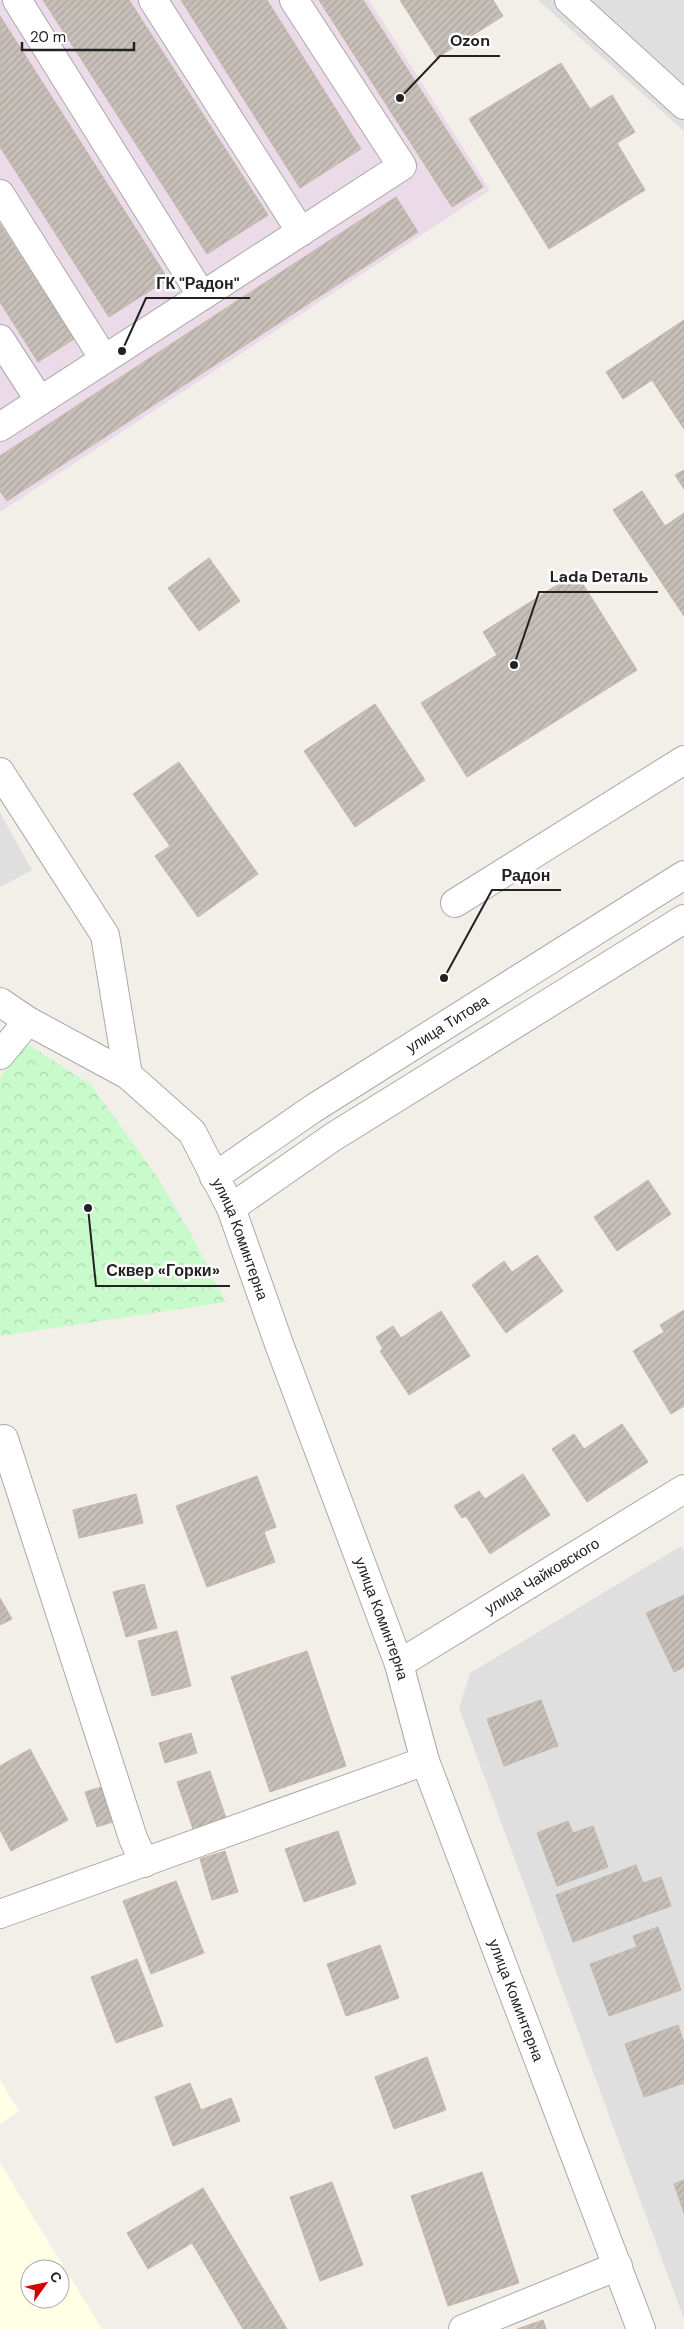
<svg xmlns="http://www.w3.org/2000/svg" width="684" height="2329" viewBox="0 0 684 2329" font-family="'DM Sans',sans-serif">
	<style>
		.residential { fill: #e0dfdf }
		.industrial { fill: #ebdbe8 }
		.education { fill: #ffffe5; fill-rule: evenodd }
		.park { fill: url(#park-crowns) }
		.building { fill: url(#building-hatch); stroke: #c4b6ab }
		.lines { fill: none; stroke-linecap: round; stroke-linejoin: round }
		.minor-casing { stroke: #a9a9a9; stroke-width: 30 }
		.minor { stroke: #fff; stroke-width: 28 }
		.labels { text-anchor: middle; stroke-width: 5; stroke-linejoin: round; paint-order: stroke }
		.street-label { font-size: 15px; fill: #222; stroke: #fff }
		.leader { fill: none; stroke: #222; stroke-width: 2 }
		.callout-dot { fill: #222; stroke: #fff; stroke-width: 2 }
		.callout-label { font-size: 16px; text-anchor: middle; font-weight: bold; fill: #222; stroke: #fff; stroke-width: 5; stroke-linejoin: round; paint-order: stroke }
	</style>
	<defs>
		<pattern id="park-crowns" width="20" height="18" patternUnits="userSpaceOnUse" patternTransform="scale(1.25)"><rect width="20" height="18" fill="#c8facc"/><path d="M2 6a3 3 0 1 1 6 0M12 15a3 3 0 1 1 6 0" fill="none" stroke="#acd6af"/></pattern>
		<pattern id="building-hatch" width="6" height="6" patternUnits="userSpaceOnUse" patternTransform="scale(1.25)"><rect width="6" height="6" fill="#c7bfb8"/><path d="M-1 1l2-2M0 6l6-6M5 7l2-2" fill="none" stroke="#aba49e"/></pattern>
	</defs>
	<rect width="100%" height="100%" fill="#f2efe9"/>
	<!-- residential -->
	<g class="residential">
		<polygon points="538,0 684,0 684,131"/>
		<polygon points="0,813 32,870 0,887"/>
		<polygon points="681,1546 684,1550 684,2319 459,1708 470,1673"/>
	</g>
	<!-- industrial -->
	<polygon class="industrial" points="0,0 369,0 490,190 0,512"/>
	<!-- education -->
	<g class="education">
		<polygon points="0,2080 19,2111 0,2124"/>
		<path d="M0 2163 102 2329H0ZM30 2269H60V2299H30Z"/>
	</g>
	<!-- park -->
	<polygon class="park" points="23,1041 91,1085 158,1178 193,1238 226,1302 0,1336 0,1078"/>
	<!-- building -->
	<g class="building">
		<polygon points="43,0 129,0 268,215 207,254"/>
		<polygon points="181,0 267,0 361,149 300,188"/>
		<polygon points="319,0 363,0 483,187 452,207"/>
		<polygon points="400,0 493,0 503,16 437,58"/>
		<polygon points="0,16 168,279 109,317 0,147"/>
		<polygon points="561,63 590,109 612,95 635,132 617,143 645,190 549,249 469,119"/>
		<polygon points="396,197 418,232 7,501 0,491 0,456"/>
		<polygon points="0,224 74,339 38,362 0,302"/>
		<polygon points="684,320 684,429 652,380 623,399 606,372"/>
		<polygon points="684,470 684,489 675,475"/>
		<polygon points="642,491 665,526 684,513 684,616 613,510"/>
		<polygon points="209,558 240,601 199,631 168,588"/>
		<polygon points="576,573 637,670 467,777 421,703 497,655 483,632"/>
		<polygon points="375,704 425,780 355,827 304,751"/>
		<polygon points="179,762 258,874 198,917 155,856 170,846 133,794"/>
		<polygon points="648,1180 671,1214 617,1251 594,1217"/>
		<polygon points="537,1255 563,1291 506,1333 472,1285 504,1261 512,1272"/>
		<polygon points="684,1310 684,1406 671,1414 633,1351 664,1332 660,1325"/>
		<polygon points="441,1311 470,1356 409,1395 380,1351 383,1349 376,1337 393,1326 401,1338"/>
		<polygon points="622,1424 648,1462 587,1502 552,1449 574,1434 584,1449"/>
		<polygon points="523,1474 550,1515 490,1554 466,1516 462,1518 454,1506 479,1491 485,1499"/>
		<polygon points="257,1476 276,1527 264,1532 275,1562 207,1587 176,1506"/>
		<polygon points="136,1494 143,1523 79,1538 73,1510"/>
		<polygon points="144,1584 157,1628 126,1637 113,1592"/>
		<polygon points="684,1595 684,1667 674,1672 646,1613"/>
		<polygon points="0,1598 12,1619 0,1625"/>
		<polygon points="177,1631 191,1686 152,1696 138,1641"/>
		<polygon points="307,1651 346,1766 270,1792 231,1677"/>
		<polygon points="541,1700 558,1746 504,1766 487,1719"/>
		<polygon points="191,1733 197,1753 165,1763 159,1743"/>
		<polygon points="30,1749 68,1820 11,1851 0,1830 0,1766"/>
		<polygon points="210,1771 227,1821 194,1832 177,1782"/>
		<polygon points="111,1784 122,1819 97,1827 85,1792"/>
		<polygon points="568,1821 573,1833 593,1826 608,1867 557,1886 537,1833"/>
		<polygon points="338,1831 356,1884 304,1902 285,1849"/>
		<polygon points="225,1851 238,1892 212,1900 200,1859"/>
		<polygon points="636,1865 643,1883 661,1877 671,1906 573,1942 556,1895"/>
		<polygon points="176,1881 204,1953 151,1974 123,1901"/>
		<polygon points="658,1927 681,1990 609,2016 590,1964 637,1947 633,1936"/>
		<polygon points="380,1945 399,1998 346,2016 327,1964"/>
		<polygon points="137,1959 163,2026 116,2043 91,1977"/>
		<polygon points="678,2025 684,2043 684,2083 644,2097 625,2044"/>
		<polygon points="427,2057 446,2110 394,2129 375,2077"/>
		<polygon points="190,2083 201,2110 231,2098 240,2121 173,2146 155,2097"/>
		<polygon points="482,2172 519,2283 448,2306 411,2196"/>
		<polygon points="684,2180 684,2213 674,2184"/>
		<polygon points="332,2182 363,2265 320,2281 290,2197"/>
		<polygon points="203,2188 287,2329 243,2329 192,2243 148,2269 127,2233"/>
		<polygon points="543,2320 546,2329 517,2329"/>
	</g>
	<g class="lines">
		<defs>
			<g id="minor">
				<polyline points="17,0 202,296"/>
				<polyline points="153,0 301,232"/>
				<polyline points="569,0 684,105"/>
				<polyline points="0,194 104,359"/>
				<polyline points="0,339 40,401"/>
				<polyline points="0,427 402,166 294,0"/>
				<polyline points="0,772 105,935 128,1075"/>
				<polyline points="455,903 684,760"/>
				<path id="s1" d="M0 1002 28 1021 128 1075 192 1132 231 1208 279 1344 399 1664 425 1761 641 2329"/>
				<polyline points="0,1055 28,1021"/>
				<path id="s2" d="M214 1177 314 1108 684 875"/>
				<polyline points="231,1208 333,1137 684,919"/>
				<polyline points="4,1439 133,1838 144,1863"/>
				<path id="s3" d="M399 1664 684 1489"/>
				<polyline points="0,1914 425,1761"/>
				<polyline points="463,2329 618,2266"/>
			</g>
		</defs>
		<!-- minor casing -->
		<use href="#minor" class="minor-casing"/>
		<!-- minor -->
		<use href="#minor" class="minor"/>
	</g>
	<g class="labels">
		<!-- street labels -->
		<g class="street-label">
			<text dy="5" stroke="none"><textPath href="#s2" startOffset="279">улица Титова</textPath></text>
			<text dy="5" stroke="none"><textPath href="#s1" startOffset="351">улица Коминтерна</textPath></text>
			<text dy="5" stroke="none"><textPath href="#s3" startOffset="168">улица Чайковского</textPath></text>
			<text dy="5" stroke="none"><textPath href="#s1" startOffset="756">улица Коминтерна</textPath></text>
			<text dy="5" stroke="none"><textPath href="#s1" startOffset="1161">улица Коминтерна</textPath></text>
		</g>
	</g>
	<!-- callouts -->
	<path class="leader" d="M400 98L440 56H500M122 351L146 298H250M514 665L539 592H658M444 978L492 890H561M88 1208L96 1286H230"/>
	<g class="callout-dot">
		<circle cx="400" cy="98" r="5"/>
		<circle cx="122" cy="351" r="5"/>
		<circle cx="514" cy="665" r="5"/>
		<circle cx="444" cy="978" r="5"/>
		<circle cx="88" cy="1208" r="5"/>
	</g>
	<g class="callout-label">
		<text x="470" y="46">Ozon</text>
		<text x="198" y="289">ГК "Радон"</text>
		<text x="599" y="582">Lada Dеталь</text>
		<text x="526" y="881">Радон</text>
		<text x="163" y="1276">Сквер «Горки»</text>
	</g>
	<!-- north arrow -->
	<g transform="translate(45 2284) rotate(57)"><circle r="24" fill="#ffffff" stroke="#a7a7a7"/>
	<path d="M0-4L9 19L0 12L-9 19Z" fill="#d40000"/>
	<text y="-8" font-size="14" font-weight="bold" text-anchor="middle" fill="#222222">С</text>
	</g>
	<!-- scale -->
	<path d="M22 42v8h112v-8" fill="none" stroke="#222222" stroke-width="2.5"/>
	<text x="30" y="42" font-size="15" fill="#222222" stroke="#ffffff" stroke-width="4" paint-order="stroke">20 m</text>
</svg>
